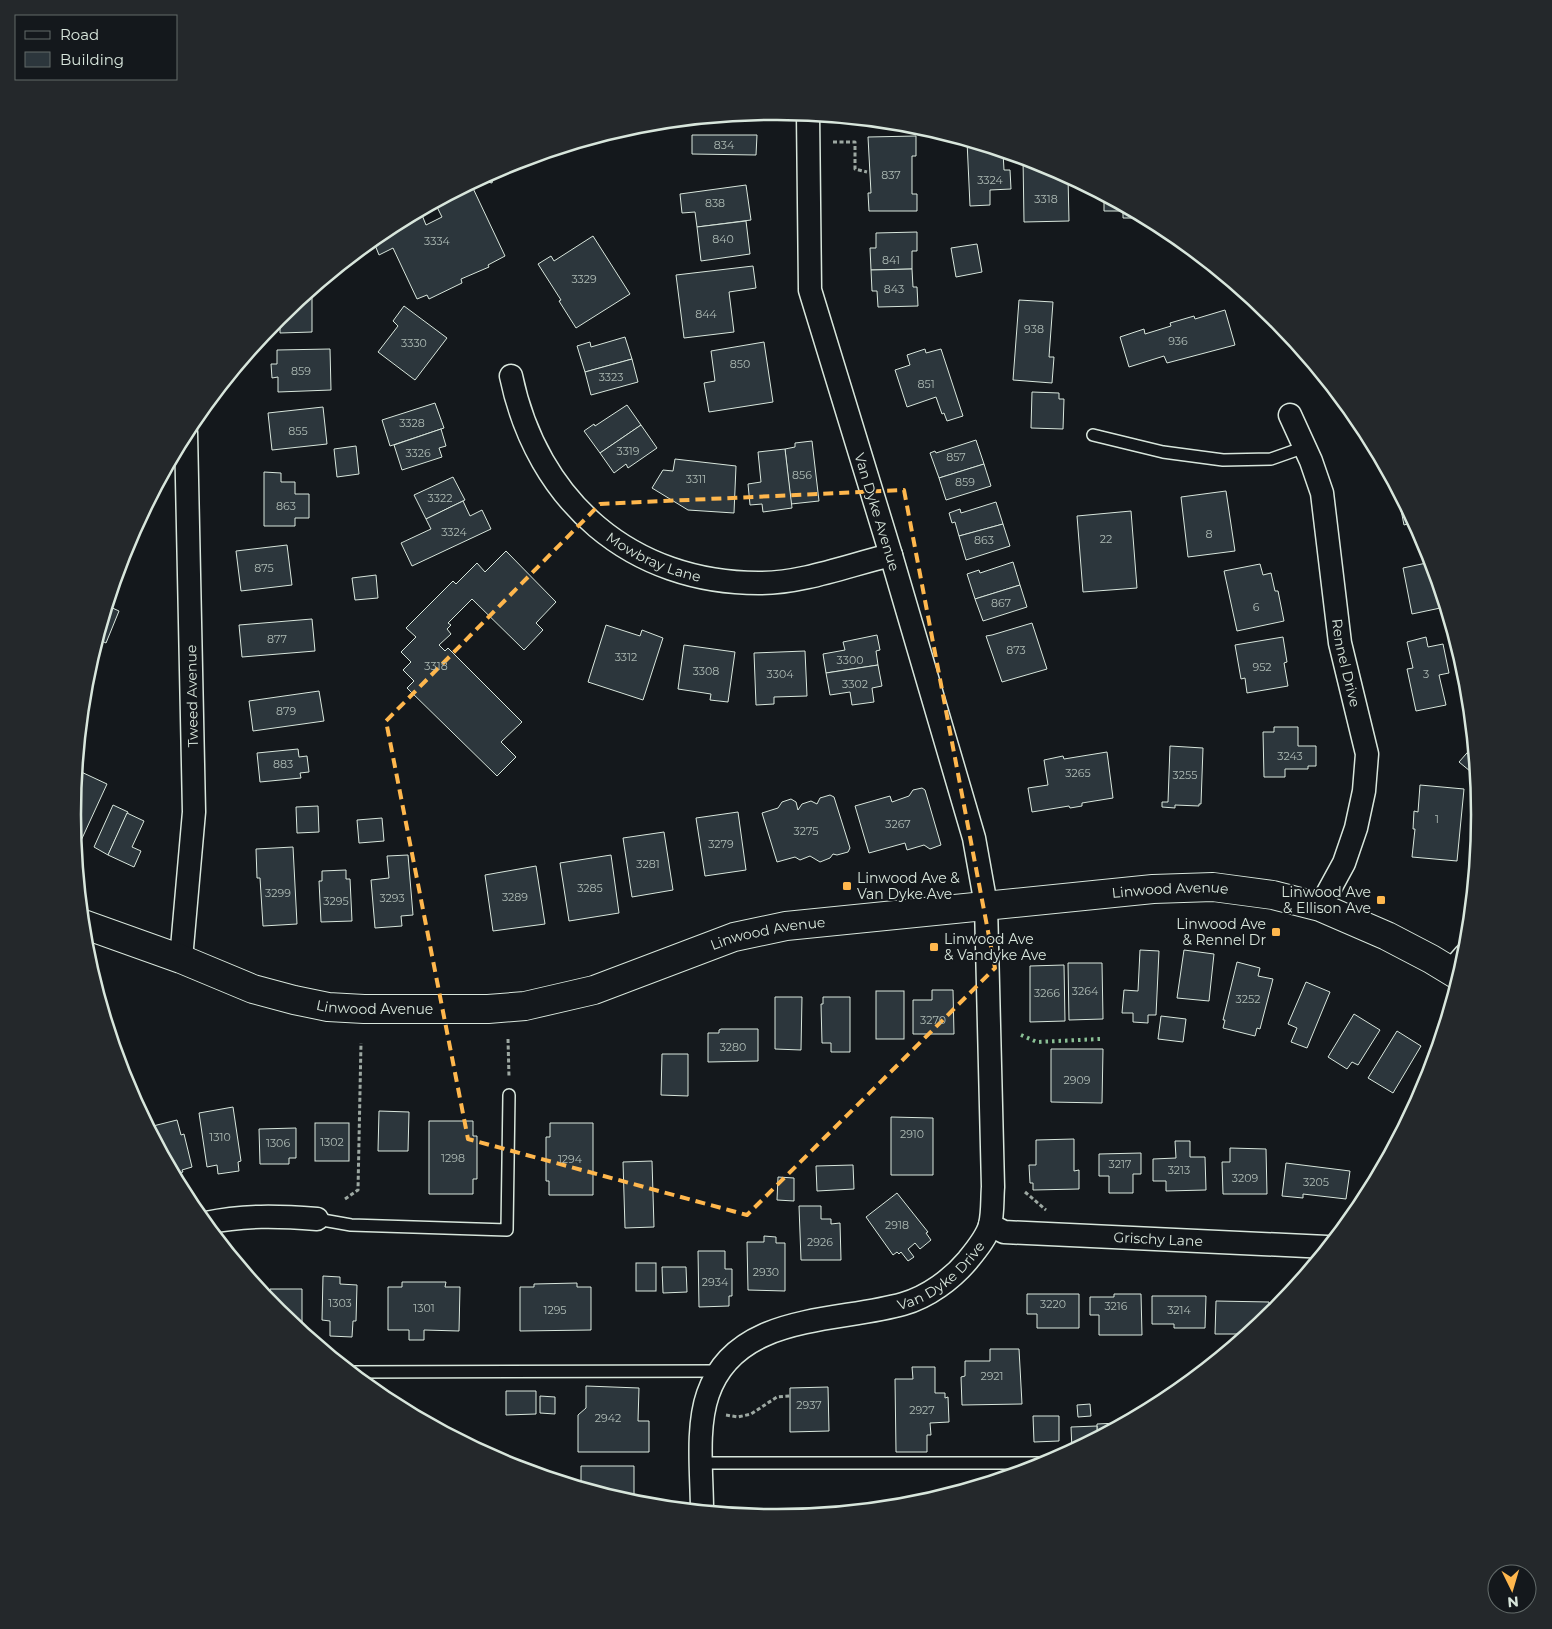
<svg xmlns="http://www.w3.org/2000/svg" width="1552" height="1629" viewBox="0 0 1552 1629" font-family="Montserrat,sans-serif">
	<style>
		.building { fill: #2c363c; stroke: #d8e6dc }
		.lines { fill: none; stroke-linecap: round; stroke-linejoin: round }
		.service-casing { stroke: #d8e6dc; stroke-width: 14 }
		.minor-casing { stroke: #d8e6dc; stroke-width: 25 }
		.secondary-casing { stroke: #d8e6dc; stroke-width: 30 }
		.path { stroke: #9da8a2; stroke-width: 3; stroke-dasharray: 4 2.5; stroke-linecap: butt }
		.service { stroke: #14181c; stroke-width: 11 }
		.minor { stroke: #14181c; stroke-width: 22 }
		.secondary { stroke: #14181c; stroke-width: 28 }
		.hedge { stroke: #8ac095; stroke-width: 4; stroke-dasharray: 2.5 4; stroke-linecap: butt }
		.marked { fill: none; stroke: #ffb74d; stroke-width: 4; stroke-dasharray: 10 6; stroke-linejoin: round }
		.poi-dot { fill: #ffb74d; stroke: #14181c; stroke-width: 2 }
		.labels { text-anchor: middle; stroke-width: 4; stroke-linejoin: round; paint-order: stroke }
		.number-label { font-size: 11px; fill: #adbab4 }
		.street-label { font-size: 14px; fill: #d8e6dc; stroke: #14181c }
		.poi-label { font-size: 14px; fill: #d8e6dc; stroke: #14181c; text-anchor: start }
		.rim { fill: none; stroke: #d8e6dc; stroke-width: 2.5 }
	</style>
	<rect width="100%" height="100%" fill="#14181c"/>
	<!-- building -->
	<g class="building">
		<polygon points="692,135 757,135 756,155 692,154"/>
		<polygon points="916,136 916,156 912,156 912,194 917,194 917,211 869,211 868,193 871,193 868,137"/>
		<polygon points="967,141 1003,152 1004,170 1010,170 1011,189 990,190 990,205 970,206"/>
		<polygon points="1023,158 1045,165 1068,177 1069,221 1024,222"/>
		<polygon points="492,172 494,173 492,183 478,180"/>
		<polygon points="471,184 505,256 488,265 489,267 461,279 462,283 429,299 427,295 417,299 393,248 379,255 375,245 375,238 385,229 404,219 405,223 422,215 426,225 442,217 437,207 446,202 444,198"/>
		<polygon points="746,185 751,220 697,227 695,212 682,213 680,194"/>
		<polygon points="1104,196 1143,217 1143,218 1123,218 1123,211 1104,211"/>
		<polygon points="746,221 750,254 701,261 697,227"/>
		<polygon points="917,232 917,251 912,251 912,269 871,270 870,248 876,248 876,233"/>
		<polygon points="593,236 630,294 576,328 559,301 561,300 538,264 551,256 554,261"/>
		<polygon points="977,244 982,272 956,277 951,248"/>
		<polygon points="753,266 756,288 729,292 734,332 684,338 676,275"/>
		<polygon points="912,269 913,287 917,287 918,306 878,307 877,291 872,291 871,270"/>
		<polygon points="312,290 312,332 280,333 280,316"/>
		<polygon points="1019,300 1053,302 1049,357 1054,357 1052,383 1013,380"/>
		<polygon points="404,306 447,338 415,380 378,352 398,326 393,321"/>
		<polygon points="1225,310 1235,345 1167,363 1164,356 1129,367 1120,337 1144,329 1145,334 1171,326 1170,323 1194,316 1195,319"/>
		<polygon points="625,337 632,359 585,372 577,346 590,342 591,347"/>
		<polygon points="764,342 773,402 709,412 704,383 715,381 711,351"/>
		<polygon points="330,349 331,390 278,392 278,377 272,378 271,364 277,364 277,350"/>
		<polygon points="925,349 926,353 941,349 963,416 947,421 944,413 942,414 936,397 907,407 895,370 910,365 907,355"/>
		<polygon points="632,359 638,382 591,395 585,372"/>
		<polygon points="1032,392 1059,393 1059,399 1064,399 1063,429 1031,428"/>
		<polygon points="1339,397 1351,412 1336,402"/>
		<polygon points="435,403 444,428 390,446 382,420"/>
		<polygon points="627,405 641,425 600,453 584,431 594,424 595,426"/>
		<polygon points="323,407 327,444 272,450 268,413"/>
		<polygon points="641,425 657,448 628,468 626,464 614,473 600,453"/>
		<polygon points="441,429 446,446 439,448 442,457 402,470 394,445"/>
		<polygon points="976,440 984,464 939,478 930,453 935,451 936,453"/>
		<polygon points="812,441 819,501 791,504 785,449 795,447 795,443"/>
		<polygon points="356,446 359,474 337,477 334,449"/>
		<polygon points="785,449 792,508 763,512 762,504 750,505 748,484 761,482 758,452"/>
		<polygon points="675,459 736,466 734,513 688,510 652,488 663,470 673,471"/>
		<polygon points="984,464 991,486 946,500 939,478"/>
		<polygon points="264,472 281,473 281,482 295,482 295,494 309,494 309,518 295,518 295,526 264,526"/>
		<polygon points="453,477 465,500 426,519 414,495"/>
		<polygon points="1397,490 1414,522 1404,525"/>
		<polygon points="1226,491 1235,551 1188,557 1181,497"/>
		<polygon points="463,501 470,516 482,510 491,529 412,566 401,543 431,529 426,519"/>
		<polygon points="996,502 1003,524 959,536 955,522 952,523 949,513 960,509 961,513"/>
		<polygon points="1131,511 1137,588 1083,592 1077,516"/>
		<polygon points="1003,524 1010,546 966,560 959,536"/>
		<polygon points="287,545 292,585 241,591 236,551"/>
		<polygon points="506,551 556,602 536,623 543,630 524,650 472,599 448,623 451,625 447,629 451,634 439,645 445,651 448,648 522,722 501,742 516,757 497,776 407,688 414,681 403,670 411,662 401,652 416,637 406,628 453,581 456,584 477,563 485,572"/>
		<polygon points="1013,562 1020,585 975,599 967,574 979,570 980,573"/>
		<polygon points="1431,562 1445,607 1412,614 1403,568"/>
		<polygon points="1260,564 1263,575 1271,573 1275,591 1278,591 1284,621 1237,631 1224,571"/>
		<polygon points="376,575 378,598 355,600 352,578"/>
		<polygon points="1020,585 1027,607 983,621 975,599"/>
		<polygon points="108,606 119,611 106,643 98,639"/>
		<polygon points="312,619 315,651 242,657 239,625"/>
		<polygon points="1032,623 1047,669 1002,682 986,636 992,635"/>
		<polygon points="606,625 640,636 642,630 663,638 643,700 588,682"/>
		<polygon points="877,635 880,650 876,651 878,665 826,673 823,654 845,650 843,642"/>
		<polygon points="1283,637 1287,662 1284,663 1288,686 1247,693 1245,678 1241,679 1235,645"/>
		<polygon points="1426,637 1428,647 1443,644 1449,673 1439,675 1446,705 1416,711 1407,669 1413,668 1407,642"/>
		<polygon points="684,645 735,652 728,702 710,700 711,694 678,689"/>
		<polygon points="805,651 807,696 774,697 774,704 756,705 754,653"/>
		<polygon points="878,665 882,686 872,688 874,702 852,705 850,692 830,695 826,673"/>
		<polygon points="319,691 324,721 253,731 249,701"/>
		<polygon points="84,699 90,702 82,716"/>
		<polygon points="1274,727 1298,727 1298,746 1316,746 1316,766 1308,766 1308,769 1285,769 1285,777 1264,777 1263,732 1274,732"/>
		<polygon points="1170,746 1203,748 1201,804 1199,804 1199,806 1175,805 1175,808 1162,807 1162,802 1168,802"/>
		<polygon points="1473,746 1476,776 1459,762"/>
		<polygon points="298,749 299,757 307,756 309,772 300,773 301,778 260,782 257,753"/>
		<polygon points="1107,752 1113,798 1082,803 1082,806 1070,808 1069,806 1032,812 1028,788 1048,785 1044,760 1063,756 1064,759"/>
		<polygon points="77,770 107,784 79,845 75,843 72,815"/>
		<polygon points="1420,785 1464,789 1457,861 1412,857 1415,829 1413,829 1414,811 1418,812"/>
		<polygon points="922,788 925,790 941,845 930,849 924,845 907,850 905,843 869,853 855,806 890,796 892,802 909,796 913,790"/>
		<polygon points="830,795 834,797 850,848 848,852 837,855 833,854 830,858 820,862 810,856 800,860 795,857 777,862 762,813 778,808 782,802 791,799 796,802 798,810 802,804 811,801 817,804 820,798"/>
		<polygon points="113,805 128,812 108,855 94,847"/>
		<polygon points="318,806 319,832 297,833 296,807"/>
		<polygon points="738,812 746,870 705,876 696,818"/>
		<polygon points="127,813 144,821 132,847 141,851 134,867 108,855"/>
		<polygon points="382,818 384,841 359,843 357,820"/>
		<polygon points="664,832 673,890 632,897 623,838"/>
		<polygon points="293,847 297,924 263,926 260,878 257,878 256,849"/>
		<polygon points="408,855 413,915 401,916 402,926 375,928 371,880 389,878 387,856"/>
		<polygon points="611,855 619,913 569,921 560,863"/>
		<polygon points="536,866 545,924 493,931 485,875"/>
		<polygon points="346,870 346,879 350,879 352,921 321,922 319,881 322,881 322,871"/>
		<polygon points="1140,950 1159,951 1156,1015 1148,1015 1148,1023 1133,1022 1133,1013 1122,1013 1124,990 1138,991"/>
		<polygon points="1184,950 1214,954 1209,1001 1177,998"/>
		<polygon points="1237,962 1260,968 1258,976 1273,979 1260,1029 1257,1028 1255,1036 1223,1028 1225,1020 1223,1020"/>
		<polygon points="1068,963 1102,963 1103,1019 1069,1020"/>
		<polygon points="1064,965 1065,1021 1030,1022 1030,966"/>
		<polygon points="1306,982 1330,992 1307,1048 1291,1042 1297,1028 1288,1024"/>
		<polygon points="932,990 953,990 954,1034 913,1034 913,1000 932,1000"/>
		<rect x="876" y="991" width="28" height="48"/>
		<polygon points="775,997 802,997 801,1050 775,1049"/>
		<polygon points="823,997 850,997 850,1052 831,1052 831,1043 822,1043 821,1004 823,1004"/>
		<polygon points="1354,1014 1380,1030 1358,1065 1352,1062 1347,1069 1328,1057"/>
		<polygon points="1161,1016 1186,1019 1183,1042 1158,1039"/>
		<polygon points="758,1029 758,1061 708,1062 708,1033 719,1033 719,1030 721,1029"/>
		<polygon points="1397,1031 1421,1046 1393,1093 1368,1078"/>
		<polygon points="1051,1049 1103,1049 1102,1103 1051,1102"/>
		<polygon points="662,1054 688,1054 688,1096 661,1095"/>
		<polygon points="233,1107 241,1161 238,1162 239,1171 218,1174 217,1165 207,1167 199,1113"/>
		<polygon points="379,1111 409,1112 408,1151 378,1151"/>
		<polygon points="891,1117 933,1118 933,1175 891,1175"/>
		<polygon points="177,1120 181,1135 184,1134 192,1167 182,1170 183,1172 174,1174 149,1127"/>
		<polygon points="429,1121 473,1121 473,1136 477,1136 477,1179 473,1179 473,1194 429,1194"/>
		<rect x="315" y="1123" width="34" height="38"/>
		<polygon points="550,1123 593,1123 593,1195 549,1195 549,1181 546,1181 546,1137 550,1137"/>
		<polygon points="296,1128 296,1158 289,1158 289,1164 260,1164 259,1129"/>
		<polygon points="1074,1139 1074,1171 1079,1170 1079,1189 1033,1190 1033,1183 1030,1183 1029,1165 1036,1165 1036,1140"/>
		<polygon points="1175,1141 1190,1141 1190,1157 1205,1157 1206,1190 1166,1191 1166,1181 1153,1181 1153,1159 1176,1158"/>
		<polygon points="1230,1148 1266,1149 1267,1194 1223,1194 1222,1162 1230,1162"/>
		<polygon points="1141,1153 1141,1174 1133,1174 1133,1193 1109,1193 1109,1176 1099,1176 1099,1154"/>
		<polygon points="652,1161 654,1227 625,1228 623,1162"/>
		<polygon points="1286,1163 1350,1171 1346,1199 1303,1194 1303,1198 1282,1196"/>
		<polygon points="853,1165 854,1189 817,1191 816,1166"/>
		<polygon points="778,1177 794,1178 794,1201 777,1200"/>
		<polygon points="897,1193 928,1232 926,1233 931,1240 920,1249 915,1243 908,1249 914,1257 908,1261 901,1252 899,1254 897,1252 893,1255 866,1217"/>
		<polygon points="799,1206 821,1206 821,1219 831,1219 831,1224 840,1223 841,1260 801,1260"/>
		<polygon points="764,1236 776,1237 776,1243 785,1243 785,1291 748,1290 747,1242 764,1242"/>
		<polygon points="698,1251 725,1251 725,1269 732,1269 732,1296 729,1296 729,1306 699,1307"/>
		<rect x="636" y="1263" width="20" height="28"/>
		<polygon points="662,1267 686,1267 687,1292 663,1293"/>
		<polygon points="323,1276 340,1277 340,1284 357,1285 356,1321 353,1321 352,1337 330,1336 330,1321 322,1320"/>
		<polygon points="402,1282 446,1282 445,1287 460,1287 459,1331 424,1330 424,1340 409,1340 409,1330 388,1330 388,1287 402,1287"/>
		<polygon points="577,1283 577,1287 591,1287 591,1330 520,1331 520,1287 534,1287 534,1284"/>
		<polygon points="270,1289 302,1289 302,1325 294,1325 278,1312 270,1302"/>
		<polygon points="1027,1294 1079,1294 1079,1328 1037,1328 1037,1314 1027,1314"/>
		<polygon points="1114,1294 1141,1294 1142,1335 1099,1335 1099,1315 1090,1315 1090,1297 1114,1297"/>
		<polygon points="1152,1296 1206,1296 1205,1328 1174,1328 1174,1324 1152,1324"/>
		<polygon points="1216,1301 1269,1302 1269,1316 1247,1334 1215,1334"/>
		<polygon points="990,1349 1019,1349 1022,1404 962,1405 961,1377 965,1376 965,1361 990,1361"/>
		<polygon points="912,1367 935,1367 935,1393 945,1393 945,1398 948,1397 949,1422 930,1423 931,1435 927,1435 927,1452 896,1452 895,1379 913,1379"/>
		<polygon points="586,1386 639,1388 638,1421 649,1421 649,1452 578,1452 578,1415 586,1408"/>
		<polygon points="828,1387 829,1431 790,1432 790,1388"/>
		<polygon points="375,1391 390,1392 389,1402 385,1399"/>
		<polygon points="506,1391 536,1391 536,1414 506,1415"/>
		<polygon points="540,1396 555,1397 555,1414 540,1413"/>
		<polygon points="1090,1404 1091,1416 1078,1417 1077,1405"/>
		<polygon points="1033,1416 1059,1416 1059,1441 1034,1442"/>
		<polygon points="1118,1423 1119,1425 1101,1435 1097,1435 1097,1424"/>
		<polygon points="1097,1426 1097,1437 1072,1450 1071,1427"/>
		<polygon points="581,1466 634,1466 634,1503 602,1493 602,1490 592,1490 581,1487"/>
		<polygon points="769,1515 793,1516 776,1518 769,1517"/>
	</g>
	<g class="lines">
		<defs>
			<g id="service">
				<polyline points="1093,435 1163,452 1223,460 1271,459 1305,447"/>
				<polyline points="317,1219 351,1225 507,1230 509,1095"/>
				<polyline points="352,1372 720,1371"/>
				<polyline points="702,1463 1047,1463"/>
			</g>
			<g id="minor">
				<path id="s1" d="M511 376C537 501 631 584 761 583 803 583 849 565 891 555"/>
				<path id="s2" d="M1290 415 1311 461 1322 493 1340 643 1367 754 1364 791 1356 828 1344 863 1320 907"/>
				<polyline points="181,959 194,812 186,432"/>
				<polyline points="1451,971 1465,955"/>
				<path d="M206 1223C244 1215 278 1216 317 1219"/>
				<path id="s3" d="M990 1225 1004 1232 1327 1247"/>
				<path id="s4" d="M702 1511C702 1475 696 1428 708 1394 736 1313 836 1323 903 1304 928 1297 952 1279 968 1260 976 1250 987 1237 990 1225 993 1213 992 1199 993 1187L986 905 974 838 891 555 810 290 808 114"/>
			</g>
			<g id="secondary">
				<path id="s5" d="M83 924 181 959 253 989 294 1000 328 1007 364 1009H488L525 1006 594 990 734 937 786 926 1153 889 1213 887 1273 895 1320 907 1387 936 1431 959 1459 976"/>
			</g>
		</defs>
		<!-- service casing -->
		<use href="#service" class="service-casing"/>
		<!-- minor casing -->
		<use href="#minor" class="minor-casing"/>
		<!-- secondary casing -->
		<use href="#secondary" class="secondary-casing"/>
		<!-- path -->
		<g class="path">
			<polyline points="833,142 855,142 855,169 867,172"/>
			<polyline points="508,1039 509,1077"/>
			<polyline points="1025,1192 1046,1210"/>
			<polyline points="345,1199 358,1190 361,1043"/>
			<polyline points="726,1415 738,1417 751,1414 777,1397 790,1396"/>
		</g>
		<!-- service -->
		<use href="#service" class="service"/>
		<!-- minor -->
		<use href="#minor" class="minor"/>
		<!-- secondary -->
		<use href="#secondary" class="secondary"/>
		<!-- hedge -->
		<polyline class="hedge" points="1021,1035 1037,1042 1100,1039"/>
	</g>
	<!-- marked area -->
	<path class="marked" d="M904 490 995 968 747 1215 468 1139 386 721 600 504Z"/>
	<!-- markers -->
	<g class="poi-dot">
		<rect x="842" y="881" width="10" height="10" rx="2.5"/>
		<rect x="1376" y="895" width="10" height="10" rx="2.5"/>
		<rect x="1271" y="927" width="10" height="10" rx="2.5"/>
		<rect x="929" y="942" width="10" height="10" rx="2.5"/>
	</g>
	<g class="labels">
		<!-- number labels -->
		<g class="number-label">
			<text x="724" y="149">834</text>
			<text x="891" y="179">837</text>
			<text x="990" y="184">3324</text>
			<text x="1046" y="203">3318</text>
			<text x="715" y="207">838</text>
			<text x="723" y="243">840</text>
			<text x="437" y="245">3334</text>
			<text x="891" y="264">841</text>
			<text x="584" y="283">3329</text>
			<text x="894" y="293">843</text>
			<text x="706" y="318">844</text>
			<text x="1034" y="333">938</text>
			<text x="1178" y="345">936</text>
			<text x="414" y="347">3330</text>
			<text x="740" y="368">850</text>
			<text x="301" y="375">859</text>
			<text x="611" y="381">3323</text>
			<text x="926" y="388">851</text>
			<text x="412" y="427">3328</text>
			<text x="298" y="435">855</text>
			<text x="628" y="455">3319</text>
			<text x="418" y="457">3326</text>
			<text x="956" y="461">857</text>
			<text x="802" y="479">856</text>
			<text x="696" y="483">3311</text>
			<text x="965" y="486">859</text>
			<text x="440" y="502">3322</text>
			<text x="286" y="510">863</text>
			<text x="454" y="536">3324</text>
			<text x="1209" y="538">8</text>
			<text x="1106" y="543">22</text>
			<text x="984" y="544">863</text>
			<text x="264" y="572">875</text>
			<text x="1001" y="607">867</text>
			<text x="1256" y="611">6</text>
			<text x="277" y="643">877</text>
			<text x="1016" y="654">873</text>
			<text x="626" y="661">3312</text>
			<text x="850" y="664">3300</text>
			<text x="436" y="670">3318</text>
			<text x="1262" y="671">952</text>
			<text x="706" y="675">3308</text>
			<text x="780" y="678">3304</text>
			<text x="1426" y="678">3</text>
			<text x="855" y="688">3302</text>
			<text x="286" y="715">879</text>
			<text x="1290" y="760">3243</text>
			<text x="283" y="768">883</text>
			<text x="1078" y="777">3265</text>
			<text x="1185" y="779">3255</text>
			<text x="1437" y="823">1</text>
			<text x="898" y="828">3267</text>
			<text x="806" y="835">3275</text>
			<text x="721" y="848">3279</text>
			<text x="648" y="868">3281</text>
			<text x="590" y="892">3285</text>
			<text x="278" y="897">3299</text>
			<text x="515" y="901">3289</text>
			<text x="392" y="902">3293</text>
			<text x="336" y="905">3295</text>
			<text x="1085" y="995">3264</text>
			<text x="1047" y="997">3266</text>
			<text x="1248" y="1003">3252</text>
			<text x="933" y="1024">3270</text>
			<text x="733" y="1051">3280</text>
			<text x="1077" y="1084">2909</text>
			<text x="912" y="1138">2910</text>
			<text x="220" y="1141">1310</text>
			<text x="332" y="1146">1302</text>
			<text x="278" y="1147">1306</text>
			<text x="453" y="1162">1298</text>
			<text x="570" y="1163">1294</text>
			<text x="1120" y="1168">3217</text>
			<text x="1179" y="1174">3213</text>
			<text x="1245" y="1182">3209</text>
			<text x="1316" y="1186">3205</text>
			<text x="897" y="1229">2918</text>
			<text x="820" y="1246">2926</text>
			<text x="766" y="1276">2930</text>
			<text x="715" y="1286">2934</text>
			<text x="340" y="1307">1303</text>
			<text x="1053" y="1308">3220</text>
			<text x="1116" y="1310">3216</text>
			<text x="424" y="1312">1301</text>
			<text x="555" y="1314">1295</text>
			<text x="1179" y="1314">3214</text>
			<text x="992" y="1380">2921</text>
			<text x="809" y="1409">2937</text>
			<text x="922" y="1414">2927</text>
			<text x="608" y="1422">2942</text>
		</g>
		<!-- street labels -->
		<g class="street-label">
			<text transform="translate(877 512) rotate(73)" y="5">Van Dyke Avenue</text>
			<text dy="5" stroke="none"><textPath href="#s1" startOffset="242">Mowbray Lane</textPath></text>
			<text dy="5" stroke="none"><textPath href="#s2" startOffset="256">Rennel Drive</textPath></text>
			<text transform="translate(192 696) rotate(-91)" y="5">Tweed Avenue</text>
			<text dy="5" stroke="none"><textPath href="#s5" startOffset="1116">Linwood Avenue</textPath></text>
			<text dy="5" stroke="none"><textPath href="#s5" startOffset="711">Linwood Avenue</textPath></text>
			<text dy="5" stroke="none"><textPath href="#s5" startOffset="306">Linwood Avenue</textPath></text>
			<text dy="5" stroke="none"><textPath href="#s3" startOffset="170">Grischy Lane</textPath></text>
			<text dy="5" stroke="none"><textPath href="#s4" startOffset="392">Van Dyke Drive</textPath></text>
		</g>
		<!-- poi labels -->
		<g class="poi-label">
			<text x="857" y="883">Linwood Ave &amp;<tspan x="857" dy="16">Van Dyke Ave</tspan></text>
			<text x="1371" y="897" text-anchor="end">Linwood Ave<tspan x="1371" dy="16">&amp; Ellison Ave</tspan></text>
			<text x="1266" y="929" text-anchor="end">Linwood Ave<tspan x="1266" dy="16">&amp; Rennel Dr</tspan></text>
			<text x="944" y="944">Linwood Ave<tspan x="944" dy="16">&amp; Vandyke Ave</tspan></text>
		</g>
	</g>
	<!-- crop -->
	<path d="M0 0H1552V1629H0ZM775 120H777A694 694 0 0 1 1471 814V815A694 694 0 0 1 777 1509H775A694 694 0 0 1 81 815V814A694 694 0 0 1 775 120Z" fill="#24282b" fill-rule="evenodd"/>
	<path class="rim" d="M775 120H777A694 694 0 0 1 1471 814V815A694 694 0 0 1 777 1509H775A694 694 0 0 1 81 815V814A694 694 0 0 1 775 120Z"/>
	<!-- legend -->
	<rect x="15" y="15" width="162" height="65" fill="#14181c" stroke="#626a69"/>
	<rect x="25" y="31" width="25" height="8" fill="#14181c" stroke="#626a69"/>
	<text x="60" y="40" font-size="15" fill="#d8e6dc">Road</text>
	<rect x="25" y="52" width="25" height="15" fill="#2c363c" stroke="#626a69"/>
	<text x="60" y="65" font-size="15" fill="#d8e6dc">Building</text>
	<!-- north arrow -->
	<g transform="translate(1512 1589) rotate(175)"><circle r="24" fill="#14181c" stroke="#626a69"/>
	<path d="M0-4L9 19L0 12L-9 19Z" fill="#ffb74d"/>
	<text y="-8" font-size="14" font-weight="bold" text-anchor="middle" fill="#d8e6dc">N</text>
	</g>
</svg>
